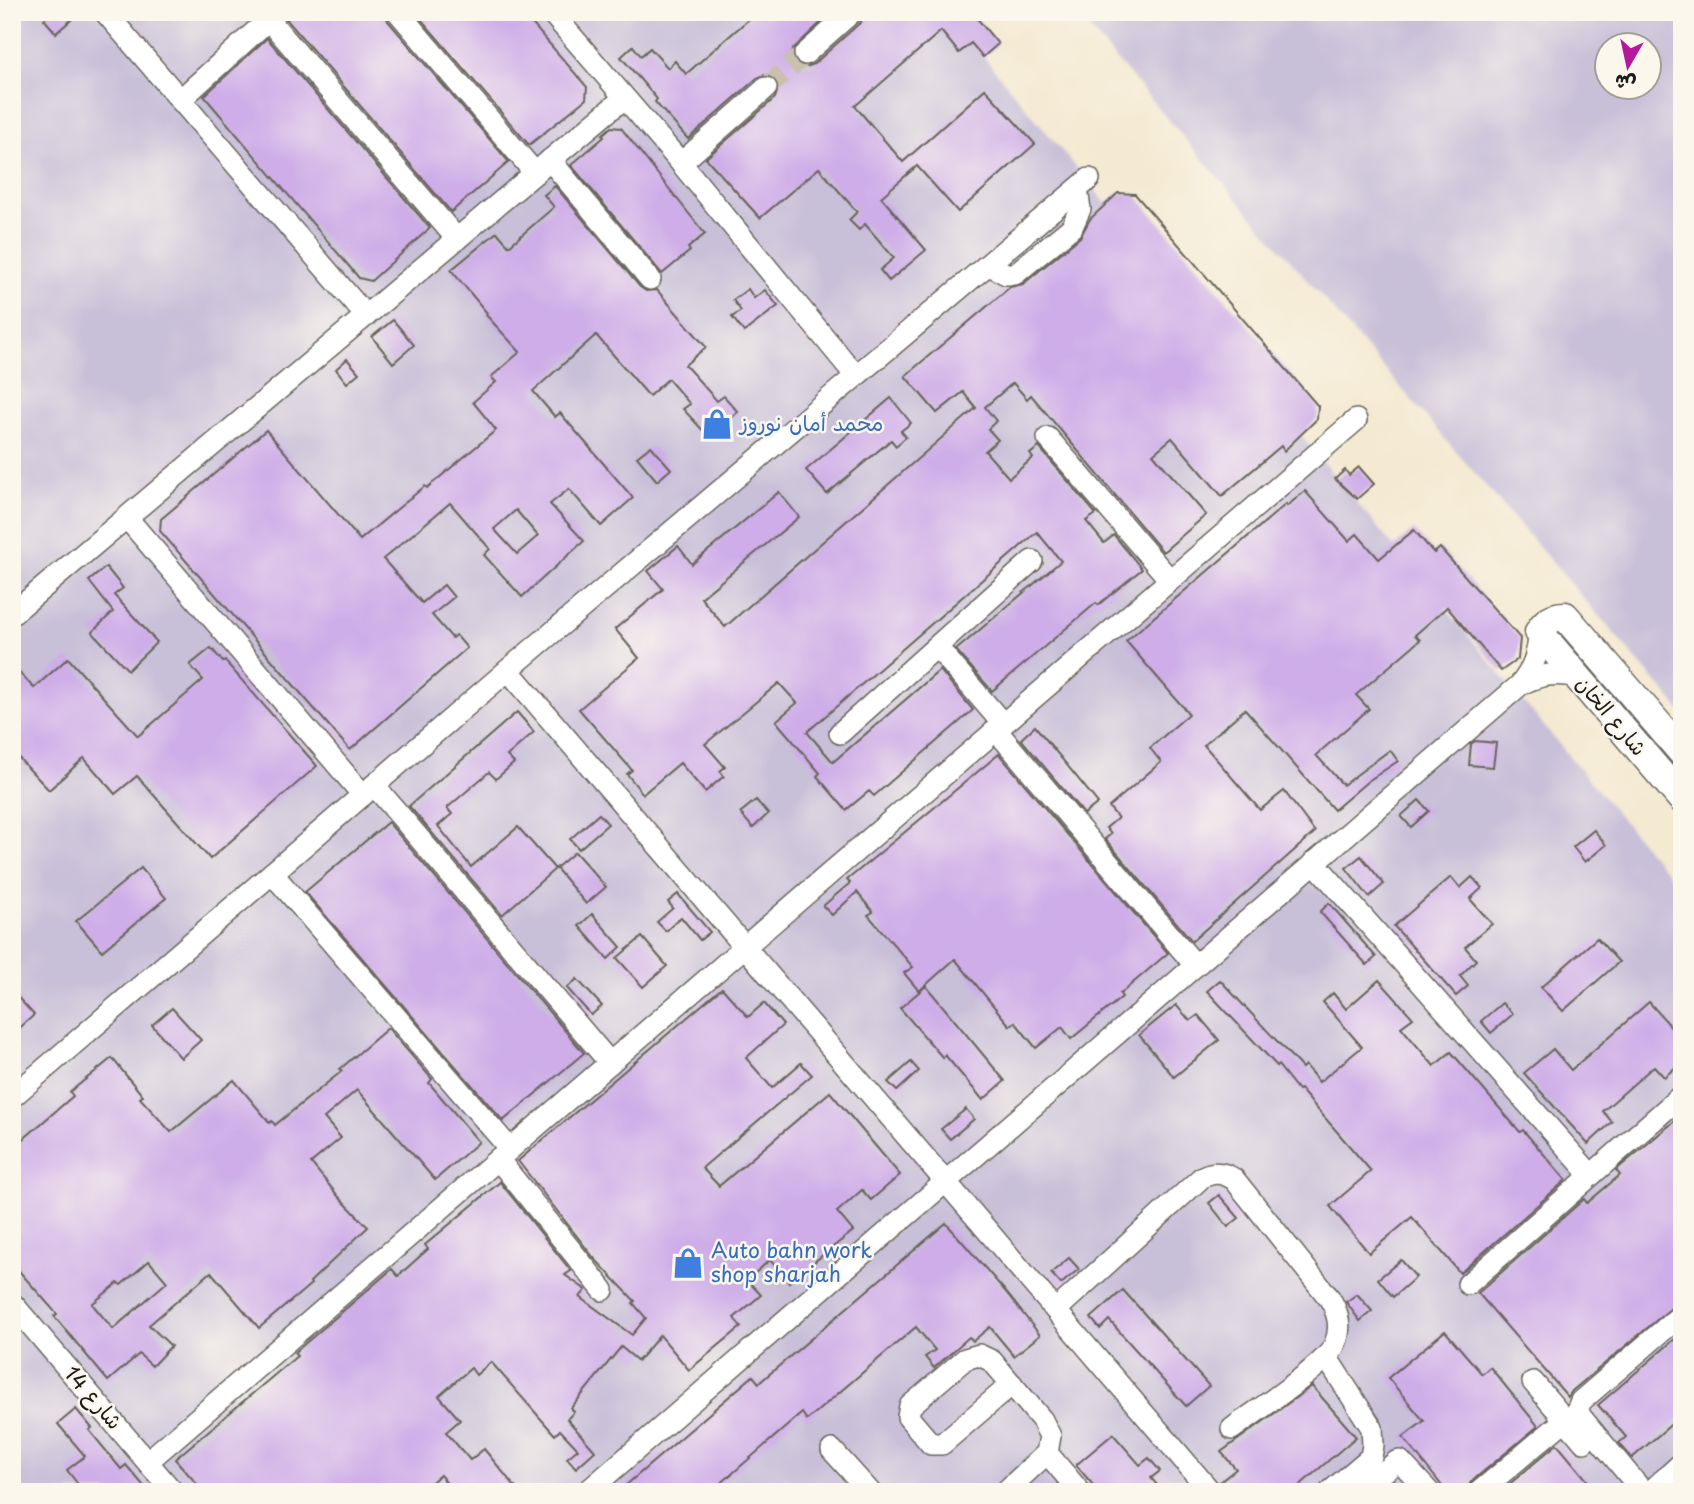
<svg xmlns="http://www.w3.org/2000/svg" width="1694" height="1504" viewBox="0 0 1694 1504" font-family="'Playpen Sans','Playpen Sans Arabic',sans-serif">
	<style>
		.industrial { fill: #c8bfd8; fill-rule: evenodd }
		.building { fill: #ceade8; fill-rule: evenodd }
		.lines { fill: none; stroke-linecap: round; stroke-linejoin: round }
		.minor-tunnel { stroke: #c9c0ad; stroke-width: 21; stroke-dasharray: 21 10; stroke-linecap: butt }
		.minor-casing { stroke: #68645b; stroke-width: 24 }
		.major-casing { stroke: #68645b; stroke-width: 31 }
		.minor { stroke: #fff; stroke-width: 21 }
		.major { stroke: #fff; stroke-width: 28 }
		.labels { text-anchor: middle; stroke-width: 5; stroke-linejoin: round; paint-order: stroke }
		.shop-label { font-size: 21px; fill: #366cbe; stroke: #fbf7ec; text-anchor: start }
		.street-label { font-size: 21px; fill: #1c1c1c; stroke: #fbf7ec }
	</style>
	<rect width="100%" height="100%" fill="#fbf7ec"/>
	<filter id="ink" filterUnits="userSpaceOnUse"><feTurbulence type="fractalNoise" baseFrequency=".0143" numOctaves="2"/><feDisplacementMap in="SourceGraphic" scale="14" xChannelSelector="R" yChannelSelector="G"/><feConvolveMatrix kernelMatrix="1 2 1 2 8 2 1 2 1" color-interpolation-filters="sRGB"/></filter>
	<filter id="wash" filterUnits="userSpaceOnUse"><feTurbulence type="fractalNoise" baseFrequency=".00686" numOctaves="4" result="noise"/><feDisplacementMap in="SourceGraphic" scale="28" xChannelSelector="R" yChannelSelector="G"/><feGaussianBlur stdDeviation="1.57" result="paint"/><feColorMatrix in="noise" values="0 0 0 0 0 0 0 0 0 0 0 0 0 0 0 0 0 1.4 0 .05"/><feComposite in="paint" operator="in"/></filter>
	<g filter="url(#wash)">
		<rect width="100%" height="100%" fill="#f4e9d1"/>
		<!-- industrial -->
		<g class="industrial">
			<polygon points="12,12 946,12 1682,891 1682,1492 12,1492"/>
			<path d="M1075 12H1682V712ZM1606 46H1648V88H1606Z"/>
		</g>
		<g id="blocks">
			<!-- building -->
			<g class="building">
				<polygon points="52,12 65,12 71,20 56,33 44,19"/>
				<polygon points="290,12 385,12 388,21 509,162 451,212 287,20"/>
				<polygon points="415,12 522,12 587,87 586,99 529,145"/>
				<polygon points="757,12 832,12 793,49 792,56 795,62 807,67 814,64 861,22 865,12 972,12 998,44 983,57 971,43 959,53 941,31 855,106 903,162 985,89 1035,144 958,212 917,166 881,197 926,250 889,281 880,270 894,258 865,224 859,230 849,220 857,212 819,168 760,218 706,158 775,98 779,86 775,79 764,75 757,78 688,139 655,102 657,99 621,57 633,46 641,56 650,48 668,68 675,61 686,74"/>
				<polygon points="267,38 430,228 371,281 359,278 204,96"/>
				<polygon points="611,127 621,128 705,234 688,248 690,251 662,274 571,165 604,137 602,135"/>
				<path d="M555 186 640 287 646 291 657 290 706 347 685 365 717 401 724 396 738 412 709 437 683 409 690 404 668 379 649 396 596 335 533 391 555 417 560 413 633 498 601 526 569 489 550 504 584 541 522 597 484 555 490 549 450 503 383 559 422 603 444 585 454 597 432 615 452 638 456 635 467 648 350 750 160 531 161 519 266 430 360 540 425 486 427 488 496 430 473 402 496 382 491 377 520 352 486 315 487 313 451 270 497 232 509 246 554 207 544 195ZM516 510 538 536 517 554 494 529Z"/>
				<polygon points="1118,193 1135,194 1318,406 1317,419 1284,451 1281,446 1222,496 1172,438 1153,454 1206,515 1163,552 1031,395 1027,399 1013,383 985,407 996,421 988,429 998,440 985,451 1009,478 1033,458 1030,454 1039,447 1096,514 1086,521 1104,543 1114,535 1142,569 1098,605 1096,603 992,691 956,650 1061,561 1037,532 807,732 833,762 940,670 973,710 874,796 869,791 846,810 817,776 820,773 776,721 797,703 779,683 705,744 725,767 720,771 724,776 705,792 680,763 643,794 627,774 632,770 579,709 639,658 615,629 663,589 648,571 678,546 692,564 779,492 799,517 701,598 725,627 976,408 963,392 937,413 905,376 1010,287 1023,284 1080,237 1090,219"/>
				<polygon points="748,289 754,298 765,290 778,306 744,332 732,317 741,311 733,300"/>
				<polygon points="393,320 414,345 393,363 372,337"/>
				<polygon points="347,359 359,373 347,383 336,369"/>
				<polygon points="891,398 911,423 901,431 906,437 896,446 891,440 827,494 806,470"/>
				<polygon points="651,446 671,469 657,481 637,457"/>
				<polygon points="1359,467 1374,484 1357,499 1335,479 1345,470 1349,475"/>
				<polygon points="1305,491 1349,541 1357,534 1379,559 1414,530 1434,553 1440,548 1520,638 1518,659 1501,671 1447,607 1415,635 1420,640 1356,695 1369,709 1316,755 1343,785 1390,750 1398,761 1368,781 1334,810 1245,709 1207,742 1204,745 1260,810 1284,791 1315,832 1192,941 1105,839 1111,834 1106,828 1118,818 1109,807 1161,762 1150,748 1189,714 1126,641 1286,504 1287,506"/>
				<polygon points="106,567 123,588 114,595 157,642 128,670 92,632 113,612 89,581"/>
				<polygon points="211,648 223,662 225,661 317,766 210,859 137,776 115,794 84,758 49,790 12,751 12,665 34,688 68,658 138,736 203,680 190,665"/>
				<polygon points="517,712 534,732 507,756 514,763 496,779 489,772 447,808 452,814 438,826 471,867 518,827 555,869 502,915 409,806"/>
				<polygon points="1035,726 1098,803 1084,814 1021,739"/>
				<polygon points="1475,741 1496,743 1493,767 1469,765 1471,744"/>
				<polygon points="999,754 1168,953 1120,994 1122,997 1071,1039 1062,1027 1036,1048 1015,1022 1010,1026 955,959 919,991 904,973 913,967 868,915 873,912 857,892 832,915 823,906 850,883 847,880"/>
				<polygon points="756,800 768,814 753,828 740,813"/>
				<polygon points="1419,800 1429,811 1411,827 1401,816"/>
				<polygon points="599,814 608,824 579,849 570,839"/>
				<polygon points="388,822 584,1053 503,1121 305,892"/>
				<polygon points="1594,830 1606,845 1585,862 1573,847"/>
				<polygon points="575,852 606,887 586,904 556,868"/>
				<polygon points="1361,856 1384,884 1369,897 1346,868"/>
				<polygon points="141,868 166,898 102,951 76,921"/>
				<polygon points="1451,877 1460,888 1472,877 1482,888 1470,899 1492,924 1465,947 1476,960 1460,976 1468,986 1456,996 1394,926"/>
				<polygon points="678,894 710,932 700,940 681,917 666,931 657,922 673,908 668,902"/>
				<polygon points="1329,903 1376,957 1367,965 1320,912"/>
				<polygon points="592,914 621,947 608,959 579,926"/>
				<polygon points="642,937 667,966 643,987 617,958"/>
				<polygon points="1597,938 1619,962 1563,1011 1541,987"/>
				<polygon points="577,979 602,1006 591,1015 567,988"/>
				<polygon points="1220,980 1302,1068 1305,1065 1319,1082 1362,1047 1323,1002 1333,993 1346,1009 1379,980 1413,1018 1401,1027 1434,1066 1451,1052 1520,1132 1523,1130 1566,1180 1460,1273 1412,1217 1369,1253 1330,1206 1371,1171 1300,1089 1298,1090 1278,1065 1277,1066 1207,991"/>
				<polygon points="926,986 1005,1081 983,1100 945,1055 943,1058 900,1008"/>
				<polygon points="722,988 748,1017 764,1003 783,1025 746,1058 772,1088 801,1063 812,1075 702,1168 719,1186 830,1092 900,1175 871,1200 862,1190 837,1212 853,1231 789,1282 770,1260 747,1280 761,1295 734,1318 741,1327 689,1370 660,1335 638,1361 621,1347 571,1408 574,1412 567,1419 595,1451 576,1468 567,1458 578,1449 560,1430 555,1435 491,1362 476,1375 471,1368 439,1396 460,1420 446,1432 470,1460 484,1449 519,1492 454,1492 440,1475 420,1492 204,1492 175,1459 297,1356 294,1353 392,1269 398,1276 428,1249 425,1245 500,1182 571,1271 565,1275 586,1290 580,1297 632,1335 646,1318 633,1303 635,1301 594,1258 518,1161"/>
				<polygon points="12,991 34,1015 12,1035"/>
				<polygon points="1649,1002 1682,1039 1682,1062 1664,1077 1654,1066 1603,1111 1612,1122 1588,1144 1524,1073 1553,1049 1571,1070"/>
				<polygon points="1502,1003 1513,1014 1491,1033 1481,1021"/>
				<polygon points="1176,1005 1190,1021 1198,1015 1219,1040 1174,1077 1139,1035"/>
				<polygon points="172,1008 201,1040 181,1058 152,1025"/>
				<path d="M388 1028 432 1079 429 1083 479 1142 435 1180 357 1090 324 1118 341 1138 311 1163 338 1196 368 1227 310 1282 311 1284 259 1328 211 1272 149 1325 171 1346 152 1366 139 1354 108 1381 54 1316 57 1314 12 1263V1149L73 1096 70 1092 112 1058 143 1096 140 1098 171 1132 234 1080 270 1123 272 1121 275 1125 342 1071 340 1069ZM149 1261 167 1282 113 1329 92 1304 118 1283 121 1285Z"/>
				<polygon points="911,1062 919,1071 897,1091 888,1082"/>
				<polygon points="966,1109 974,1119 950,1139 941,1129"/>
				<polygon points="1682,1115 1682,1299 1572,1391 1568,1397 1478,1293 1584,1199 1587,1203 1620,1175 1616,1170"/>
				<polygon points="1219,1195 1239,1218 1228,1227 1209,1203"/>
				<polygon points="946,1223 1005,1291 1040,1335 1014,1356 990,1327 973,1341 969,1337 934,1368 925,1357 935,1350 916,1327 807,1420 802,1413 711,1492 618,1492 753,1376 759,1383"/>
				<polygon points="1069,1258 1079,1269 1061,1284 1051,1273"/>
				<polygon points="1401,1260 1416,1277 1393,1297 1378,1279"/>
				<polygon points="1123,1290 1209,1386 1186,1406 1109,1320 1100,1329 1091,1318"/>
				<polygon points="1357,1294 1372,1311 1360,1321 1346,1302"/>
				<polygon points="1445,1331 1482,1374 1490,1367 1538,1426 1471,1482 1466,1492 1447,1492 1403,1437 1424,1421 1388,1378"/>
				<polygon points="1682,1333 1682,1415 1632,1458 1619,1443 1626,1437 1598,1405"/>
				<polygon points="1312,1386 1356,1437 1292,1492 1228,1492 1220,1482 1236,1469 1221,1452"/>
				<polygon points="76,1409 92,1428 89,1430 121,1469 126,1465 149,1492 84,1492 67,1470 85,1456 58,1424"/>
				<polygon points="1113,1434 1140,1465 1149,1458 1160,1471 1151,1478 1163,1492 1099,1492 1076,1465"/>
				<polygon points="1557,1444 1597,1492 1500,1492"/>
			</g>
		</g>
	</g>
	<g filter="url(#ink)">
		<use href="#blocks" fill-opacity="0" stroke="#68645b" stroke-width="2"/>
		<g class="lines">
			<!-- minor-tunnel -->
			<polyline class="minor-tunnel" points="766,88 805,54"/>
			<defs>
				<g id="minor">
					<polyline points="105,12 366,316"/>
					<polyline points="398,12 535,173"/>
					<polyline points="551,12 681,163 856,376"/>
					<polyline points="269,20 457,239"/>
					<polyline points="805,54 852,12"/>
					<polyline points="180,100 277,12"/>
					<polyline points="550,160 650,279"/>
					<polyline points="681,163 766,88"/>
					<polyline points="989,265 1006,274 1015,274 1072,227 1080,209 1077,190"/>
					<polyline points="1048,438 1170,580"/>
					<polyline points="127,518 363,795"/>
					<polyline points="12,614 624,98"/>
					<polyline points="937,647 1003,724"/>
					<polyline points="508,670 1211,1492"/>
					<path d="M1521 684C1541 674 1558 672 1578 677"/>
					<polyline points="996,730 1195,965"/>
					<polyline points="840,733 1032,561"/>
					<polyline points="374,785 610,1063"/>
					<polyline points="1314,862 1591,1175"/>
					<polyline points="272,873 510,1149"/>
					<polyline points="12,1097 508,670 1089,179"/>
					<polyline points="498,1159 603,1290"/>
					<polyline points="1468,1284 1682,1095"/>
					<polyline points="12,1303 173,1492"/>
					<path d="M1056 1310 1201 1178C1212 1171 1222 1172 1234 1179L1330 1299C1339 1314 1342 1330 1334 1346 1324 1367 1254 1412 1232 1429"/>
					<polyline points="1327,1358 1372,1428 1373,1445 1371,1457 1330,1492"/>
					<polyline points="1533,1382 1584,1442"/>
					<polyline points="832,1450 870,1492"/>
					<polyline points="1047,1453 1080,1492"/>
					<polyline points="148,1461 1356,420"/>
					<path d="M587 1492 1521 684C1534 668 1539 652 1539 632"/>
					<polyline points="1005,1492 1047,1453 1050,1436 1042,1420 992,1361 979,1355 965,1359 910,1406 908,1417 931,1444 942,1444 1012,1384"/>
					<polyline points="1360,1492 1396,1462 1400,1461 1429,1492"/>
					<polyline points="1479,1492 1565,1420"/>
					<polyline points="1643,1492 1580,1416 1578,1408 1581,1401 1682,1314"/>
					<polyline points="1650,1492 1682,1463"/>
				</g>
				<path id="major" d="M1682 752 1565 616C1553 616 1545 621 1539 632L1682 799"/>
			</defs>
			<!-- minor casing -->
			<use href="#minor" class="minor-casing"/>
			<!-- major casing -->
			<use href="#major" class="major-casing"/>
			<!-- minor -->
			<use href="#minor" class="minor"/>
			<!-- major -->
			<use href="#major" class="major"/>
		</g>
	</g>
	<!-- icons -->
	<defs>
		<symbol id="shop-bare" viewBox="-9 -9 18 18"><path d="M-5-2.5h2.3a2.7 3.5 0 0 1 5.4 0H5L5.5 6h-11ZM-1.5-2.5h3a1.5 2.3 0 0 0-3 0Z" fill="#3f7fe0" stroke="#fbf7ec" stroke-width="2.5" paint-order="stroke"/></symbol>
	</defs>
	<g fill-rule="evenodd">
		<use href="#shop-bare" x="695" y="402" width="44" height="44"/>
		<use href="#shop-bare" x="666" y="1241" width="44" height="44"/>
	</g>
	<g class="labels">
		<!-- shop labels -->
		<g class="shop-label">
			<text x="740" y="431">محمد أمان نوروز</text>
			<text x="711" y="1258">Auto bahn work<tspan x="711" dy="24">shop sharjah</tspan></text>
		</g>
		<!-- street labels -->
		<g class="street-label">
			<text transform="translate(1611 716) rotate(50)" y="7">شارع الخان</text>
			<text transform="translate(93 1398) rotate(49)" y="7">شارع 14</text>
		</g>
	</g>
	<!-- margin -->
	<rect width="1694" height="1504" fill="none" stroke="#fbf7ec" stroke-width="42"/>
	<!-- north arrow -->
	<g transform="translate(1628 66) rotate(189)"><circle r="33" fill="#fbf7ec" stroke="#a29f99" stroke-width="2"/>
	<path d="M0-5L12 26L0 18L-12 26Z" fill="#b5179e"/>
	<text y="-10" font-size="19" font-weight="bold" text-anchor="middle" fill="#1c1c1c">ش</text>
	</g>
</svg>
